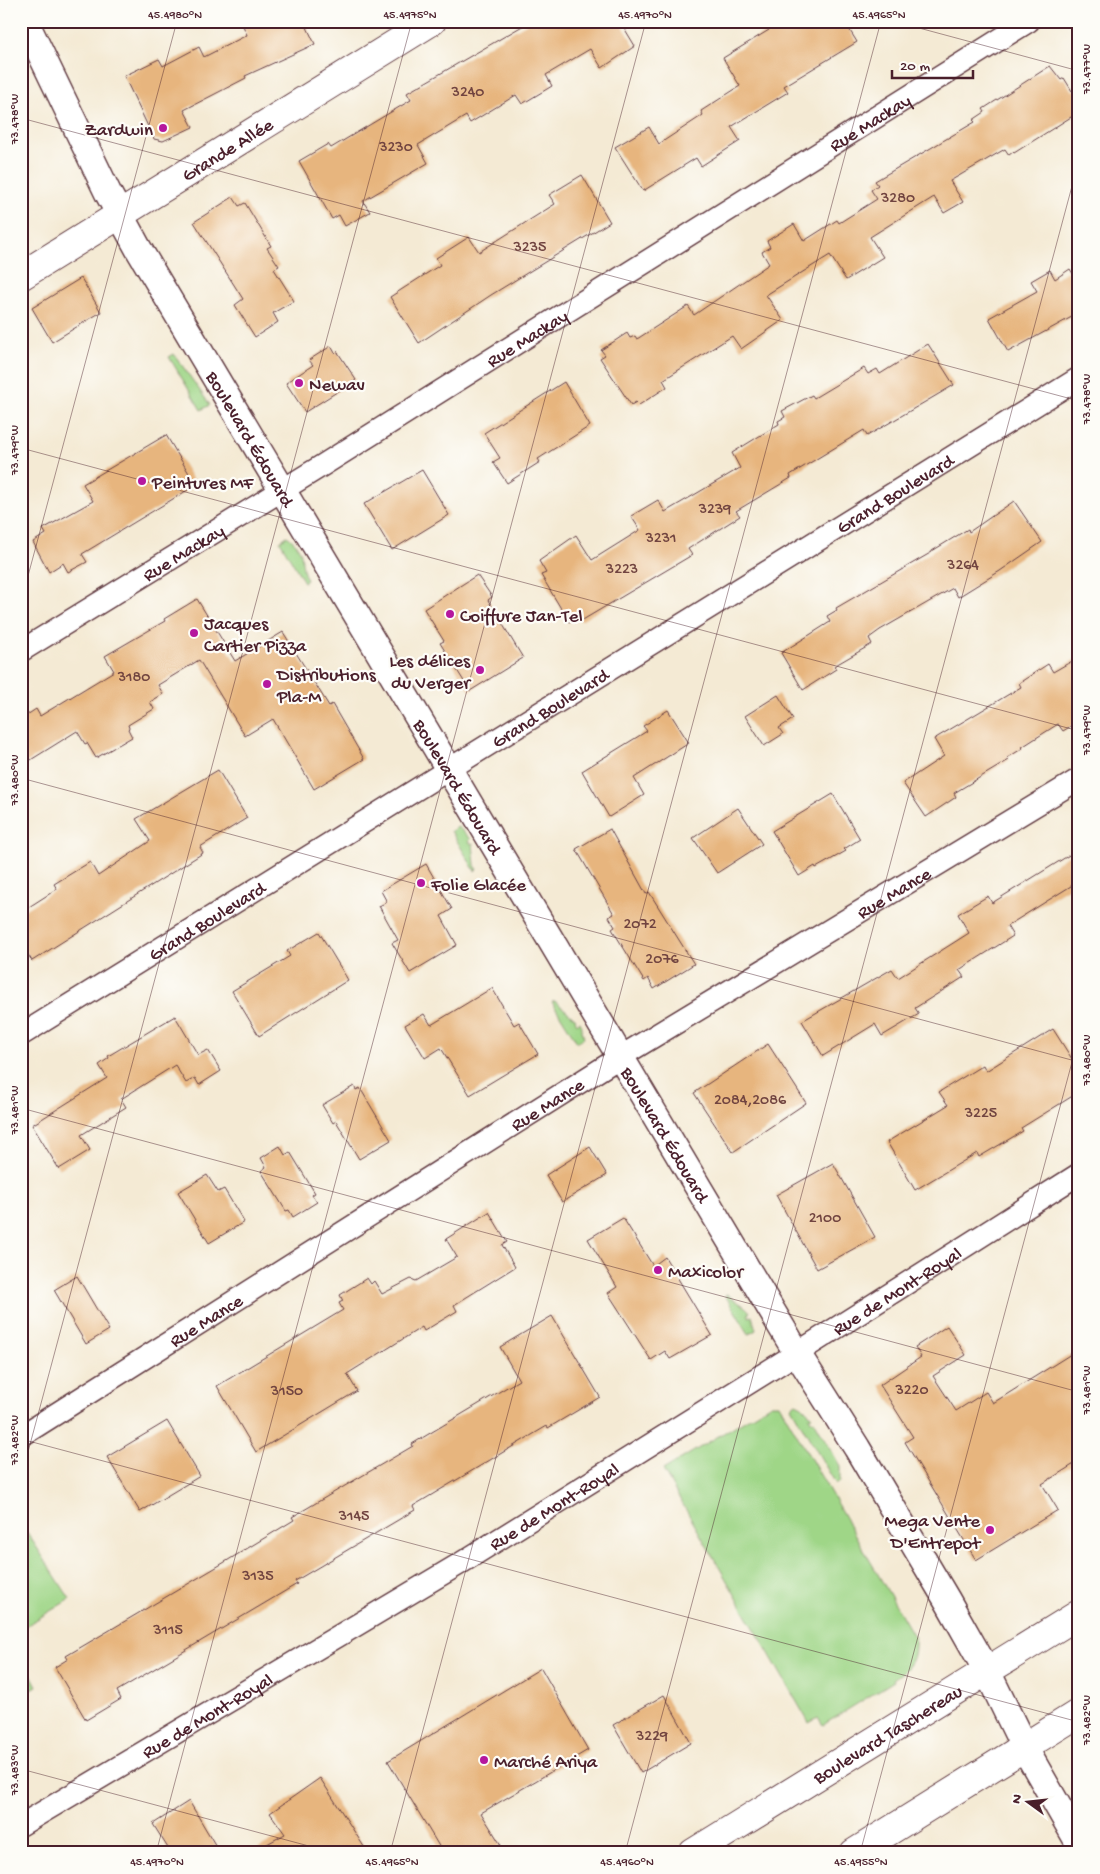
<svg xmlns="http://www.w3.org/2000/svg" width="1100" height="1874" viewBox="0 0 1100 1874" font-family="'Gochi Hand',sans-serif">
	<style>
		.green { fill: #9fd687; stroke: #747a59 }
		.building { fill: #e7b57e }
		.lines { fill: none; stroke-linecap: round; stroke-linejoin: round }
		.minor-casing { stroke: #643d44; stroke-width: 24 }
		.tertiary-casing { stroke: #643d44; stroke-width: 29 }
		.secondary-casing { stroke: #643d44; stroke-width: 30 }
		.primary-casing { stroke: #643d44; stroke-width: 30 }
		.minor { stroke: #fff; stroke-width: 21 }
		.tertiary { stroke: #fff; stroke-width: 26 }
		.secondary { stroke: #fff; stroke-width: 28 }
		.primary { stroke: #fff; stroke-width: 28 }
		.ticks { fill: none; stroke: #4a1f2b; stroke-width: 1; stroke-opacity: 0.45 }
		.poi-dot { fill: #b5179e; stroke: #fdfcf7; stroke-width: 2 }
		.labels { text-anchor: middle; stroke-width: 4.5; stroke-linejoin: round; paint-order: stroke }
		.number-label { font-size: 16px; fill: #714440 }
		.street-label { font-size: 19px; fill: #4a1f2b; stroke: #fdfcf7 }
		.poi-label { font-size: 19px; fill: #4a1f2b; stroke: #fdfcf7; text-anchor: start }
		.neatline { fill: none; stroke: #4a1f2b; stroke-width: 2 }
		.ticks-label { font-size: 12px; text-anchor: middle; fill: #4a1f2b }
	</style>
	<rect width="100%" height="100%" fill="#fdfcf7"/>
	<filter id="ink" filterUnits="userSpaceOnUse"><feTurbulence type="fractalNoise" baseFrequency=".02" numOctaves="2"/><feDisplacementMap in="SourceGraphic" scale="10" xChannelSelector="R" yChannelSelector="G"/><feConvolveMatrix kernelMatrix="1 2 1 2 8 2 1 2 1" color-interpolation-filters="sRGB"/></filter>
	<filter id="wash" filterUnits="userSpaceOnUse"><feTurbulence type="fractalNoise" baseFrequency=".0096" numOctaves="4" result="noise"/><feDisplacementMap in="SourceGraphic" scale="20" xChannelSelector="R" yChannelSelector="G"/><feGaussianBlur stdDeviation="1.12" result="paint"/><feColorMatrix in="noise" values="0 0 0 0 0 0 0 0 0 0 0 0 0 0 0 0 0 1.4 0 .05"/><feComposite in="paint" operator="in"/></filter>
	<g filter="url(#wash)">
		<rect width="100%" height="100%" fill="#f4ead4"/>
		<!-- green -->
		<g class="green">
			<polygon points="174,354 210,405 201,410 169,357"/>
			<path d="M287 536C309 552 297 561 307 580L304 582 280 541Z"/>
			<polygon points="458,827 471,839 469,841 471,844 473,843 475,865 477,869 475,871 451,831"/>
			<polygon points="555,1001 576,1019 575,1020 577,1024 580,1022 584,1038 577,1042 552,1002"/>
			<path d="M727 1294C734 1301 744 1304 750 1312L748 1313 749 1317 752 1316 756 1330 749 1334 725 1295Z"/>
			<polygon points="796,1403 802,1406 812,1416 809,1417 811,1421 814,1420 840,1466 840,1482 836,1484 791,1407"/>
			<path d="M771 1404H779L915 1638C916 1660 911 1667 893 1679L894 1681 823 1725 818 1718 809 1723 663 1470Z"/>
			<polygon points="21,1523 70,1599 21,1629"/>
			<polygon points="21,1655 37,1686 21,1695"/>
		</g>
		<g id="blocks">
			<!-- building -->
			<g class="building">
				<polygon points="241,21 304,21 315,44 245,76 246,78 184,110 193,127 163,141 154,139 124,76 159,59 163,66 199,47 204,57 247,35"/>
				<polygon points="531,21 620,21 635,46 602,68 590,49 546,75 552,86 522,104 516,95 470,123 466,116 418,145 428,163 363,201 370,212 345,226 339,215 332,219 299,161 328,144 331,148 411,100 407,93"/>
				<polygon points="764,21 844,21 857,42 784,86 788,92 731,127 740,141 701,166 696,158 643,191 615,147 649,127 659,144 703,115 701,111 740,86 723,58 769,30"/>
				<polygon points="1050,66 1061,80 1064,78 1072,91 1079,87 1079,112 1014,153 1013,152 1009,155 1005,149 950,181 963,202 944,213 934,197 870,237 883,257 846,280 830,255 766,295 783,320 741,349 732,336 663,380 667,387 639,405 636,402 631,405 600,358 605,355 601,350 627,333 630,338 635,336 637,339 688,306 694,315 769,264 762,252 770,247 767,241 794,224 804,241 837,220 839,223 877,199 871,190 878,185 875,181 975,122 973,120 985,112 983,109"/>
				<polygon points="582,175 610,222 491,295 419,343 390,297 440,265 436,258 469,237 479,252 555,204 549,195"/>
				<polygon points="233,197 239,206 245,203 271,246 267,248 279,266 274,269 294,301 273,313 278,322 255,337 235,305 243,299 194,222"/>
				<polygon points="1070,269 1079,283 1079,313 1008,352 989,318 1037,291 1031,281 1050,270 1055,279"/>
				<polygon points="81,278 101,312 52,342 32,308"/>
				<polygon points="928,344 954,385 867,436 864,430 790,475 791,478 736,511 740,516 688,549 692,555 581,621 578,617 569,622 541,575 546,573 539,561 576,535 592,560 640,530 631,516 658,500 665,512 740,468 732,453 779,424 778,421 785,417 782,411 812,395 814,398 864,368 868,374 877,369 880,374"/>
				<polygon points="331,346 335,353 337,351 356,380 305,412 286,383 313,365 309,360"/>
				<polygon points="564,382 590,426 538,459 540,462 507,483 493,462 500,458 484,433"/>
				<polygon points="166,435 196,485 82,554 87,562 68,572 63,563 49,572 33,542 46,534 43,529 93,501 83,484"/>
				<polygon points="422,470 449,515 392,550 364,504"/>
				<polygon points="1014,501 1042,542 1000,571 958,597 953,588 880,630 869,638 872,644 834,666 836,669 803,690 781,653 830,622 827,616 837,610 836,608 932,552 932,551 968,529 969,532"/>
				<polygon points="477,575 492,597 488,600 523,658 470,691 440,643 444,641 424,609"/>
				<polygon points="197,599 235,661 283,632 329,706 332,704 364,759 314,789 273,719 245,736 199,660 158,685 163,694 150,702 154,709 128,725 129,728 128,729 132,737 96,758 87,743 85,744 77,731 21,766 21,719 36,709 40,716 114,671 105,656 165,621 164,619"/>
				<polygon points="1079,657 1079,721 1063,731 1058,724 1022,747 1023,748 1007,758 1009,760 954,793 956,797 926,817 903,783 944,756 934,739 1021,687 1019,683 1048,664 1053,672"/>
				<polygon points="778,695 793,719 779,728 783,734 764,746 745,716"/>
				<polygon points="668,710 689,743 634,778 644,795 609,817 582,771 647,731 643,726"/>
				<polygon points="218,770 247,818 200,847 203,853 32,961 21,943 21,912 57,889 54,884 90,862 98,876 150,841 136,819"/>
				<polygon points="833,794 860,839 844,849 846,851 816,868 815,866 799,876 772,831"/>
				<polygon points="738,808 762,844 717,873 693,838"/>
				<polygon points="610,829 646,894 649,892 694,964 654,989 648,978 644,981 612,929 615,927 609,917 614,914 576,849"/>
				<polygon points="1079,849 1079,881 1007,926 1013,936 959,970 964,977 915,1008 919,1014 882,1036 875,1024 823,1056 802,1021 892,969 898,978 969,933 958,914 988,896 992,903"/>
				<polygon points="426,864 452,909 441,916 457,945 410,973 392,943 398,940 379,906 387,902 381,891"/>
				<polygon points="319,932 348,980 259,1036 232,991 290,956 287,951"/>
				<polygon points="492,988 514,1025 519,1022 538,1054 470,1095 441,1048 425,1058 405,1025 424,1014 431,1025"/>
				<polygon points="175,1016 198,1055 208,1050 221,1071 199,1085 195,1078 186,1083 175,1065 121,1099 126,1107 81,1135 90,1150 59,1169 32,1125 107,1078 99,1065 109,1058 108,1056"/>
				<polygon points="1053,1029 1079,1070 1079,1092 1021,1128 1023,1131 979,1157 977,1153 915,1190 887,1142 948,1105 939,1092 983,1065 986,1071"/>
				<polygon points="768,1044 806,1103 733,1152 694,1093"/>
				<polygon points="354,1086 356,1090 360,1088 391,1140 359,1159 336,1121 333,1123 322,1105"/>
				<polygon points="280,1146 285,1155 290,1152 315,1193 312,1195 317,1202 293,1217 289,1210 286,1211 261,1171 266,1167 261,1158"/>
				<polygon points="590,1147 607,1175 562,1202 546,1175"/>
				<polygon points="833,1163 875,1237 817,1269 776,1195"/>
				<polygon points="207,1175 218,1192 224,1189 244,1222 209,1243 178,1192"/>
				<polygon points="489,1212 507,1242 502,1245 515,1267 454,1305 457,1311 424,1331 422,1327 347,1374 357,1391 256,1452 217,1386 343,1310 339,1303 343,1301 340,1295 367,1278 371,1284 374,1281 382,1294 411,1279 416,1281 457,1257 446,1239"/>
				<polygon points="623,1218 653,1266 665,1257 712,1335 670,1359 665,1351 651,1360 608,1293 617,1287 588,1239"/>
				<polygon points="77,1276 109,1330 86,1344 54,1290"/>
				<polygon points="552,1316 600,1397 548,1428 547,1426 413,1506 415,1510 295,1581 297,1584 117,1691 121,1699 86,1720 55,1667 68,1659 66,1656 220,1565 294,1520 292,1517 413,1446 412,1444 519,1380 500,1347"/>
				<polygon points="947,1326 966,1355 933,1376 956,1411 986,1392 993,1403 1079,1349 1079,1461 1042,1484 1058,1510 976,1560 905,1442 913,1437 880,1385 921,1357 915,1347"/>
				<polygon points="167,1421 200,1476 140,1512 107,1457"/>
				<polygon points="541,1668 588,1750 481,1813 501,1845 489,1853 443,1853 388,1761"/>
				<polygon points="664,1695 691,1743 641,1773 613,1725"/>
				<polygon points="320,1778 368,1853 251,1853 285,1834 270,1813"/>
				<polygon points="189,1801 220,1853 171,1853 153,1824"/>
			</g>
		</g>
	</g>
	<g filter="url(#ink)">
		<use href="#blocks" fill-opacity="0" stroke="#643d44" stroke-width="1"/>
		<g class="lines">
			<defs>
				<g id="minor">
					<path id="s1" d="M21 651 323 465 1029 21"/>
					<path id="s2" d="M21 1035 1079 378"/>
					<path id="s3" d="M21 1436 620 1057 1079 779"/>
					<path id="s4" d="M21 1825 461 1563 797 1353 1079 1174"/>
				</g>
				<g id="tertiary">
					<path id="s5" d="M25 21 108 193 138 248 797 1353 857 1448 947 1600 987 1671 1024 1747 1079 1843"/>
				</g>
				<g id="secondary">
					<path id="s6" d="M21 276 432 21"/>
				</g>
				<g id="primary">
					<path id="s7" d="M693 1853 1079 1614"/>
					<polyline points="854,1853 1079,1713"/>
				</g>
			</defs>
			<!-- minor casing -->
			<use href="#minor" class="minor-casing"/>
			<!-- tertiary casing -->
			<use href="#tertiary" class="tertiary-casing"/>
			<!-- secondary casing -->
			<use href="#secondary" class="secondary-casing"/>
			<!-- primary casing -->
			<use href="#primary" class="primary-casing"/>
			<!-- minor -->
			<use href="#minor" class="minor"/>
			<!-- tertiary -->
			<use href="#tertiary" class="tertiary"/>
			<!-- secondary -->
			<use href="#secondary" class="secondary"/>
			<!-- primary -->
			<use href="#primary" class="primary"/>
		</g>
	</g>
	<!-- ticks -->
	<path class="ticks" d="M893 21 1079 71M21 118 1079 401M21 448 1079 731M21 602 177 21M21 778 1079 1062M21 1108 1079 1392M21 1439 1079 1722M21 1478 412 21M21 1769 335 1853M156 1853 646 21M390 1853 881 21M625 1853 1079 160M860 1853 1079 1036"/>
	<!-- markers -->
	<g class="poi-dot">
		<circle cx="163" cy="128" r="5"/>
		<circle cx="299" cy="383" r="5"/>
		<circle cx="142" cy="481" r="5"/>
		<circle cx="450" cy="614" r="5"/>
		<circle cx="194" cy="633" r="5"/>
		<circle cx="480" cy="670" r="5"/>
		<circle cx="267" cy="684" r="5"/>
		<circle cx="421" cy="883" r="5"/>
		<circle cx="658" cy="1270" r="5"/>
		<circle cx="990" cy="1530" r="5"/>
		<circle cx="484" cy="1760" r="5"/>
	</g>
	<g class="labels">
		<!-- number labels -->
		<g class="number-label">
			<text x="468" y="96">3240</text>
			<text x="396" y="151">3230</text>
			<text x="898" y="202">3280</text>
			<text x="530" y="251">3235</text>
			<text x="715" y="513">3239</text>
			<text x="661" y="542">3231</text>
			<text x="963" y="569">3264</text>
			<text x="622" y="573">3223</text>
			<text x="134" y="681">3180</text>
			<text x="640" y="928">2072</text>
			<text x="662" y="963">2076</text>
			<text x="750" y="1104">2084,2086</text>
			<text x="981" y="1117">3225</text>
			<text x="825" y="1222">2100</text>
			<text x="912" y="1394">3220</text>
			<text x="287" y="1395">3150</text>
			<text x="354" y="1520">3145</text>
			<text x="258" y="1580">3135</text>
			<text x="168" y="1634">3115</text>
			<text x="652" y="1740">3229</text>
		</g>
		<!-- street labels -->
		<g class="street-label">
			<text dy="7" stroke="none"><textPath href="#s1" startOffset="1000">Rue Mackay</textPath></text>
			<text dy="7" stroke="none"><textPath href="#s6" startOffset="242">Grande Allée</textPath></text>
			<text dy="7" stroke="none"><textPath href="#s1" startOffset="595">Rue Mackay</textPath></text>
			<text dy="7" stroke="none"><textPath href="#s5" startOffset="475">Boulevard Édouard</textPath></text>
			<text dy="7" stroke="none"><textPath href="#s2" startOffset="1028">Grand Boulevard</textPath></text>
			<text dy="7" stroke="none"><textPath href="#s1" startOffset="190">Rue Mackay</textPath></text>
			<text dy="7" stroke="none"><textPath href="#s2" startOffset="622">Grand Boulevard</textPath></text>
			<text dy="7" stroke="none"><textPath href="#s5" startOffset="880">Boulevard Édouard</textPath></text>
			<text dy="7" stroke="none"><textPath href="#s3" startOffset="1028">Rue Mance</textPath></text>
			<text dy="7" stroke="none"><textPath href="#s2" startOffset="218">Grand Boulevard</textPath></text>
			<text dy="7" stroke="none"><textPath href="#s3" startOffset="622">Rue Mance</textPath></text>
			<text dy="7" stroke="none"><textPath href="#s5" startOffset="1285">Boulevard Édouard</textPath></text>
			<text dy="7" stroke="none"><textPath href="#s4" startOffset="1026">Rue de Mont-Royal</textPath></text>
			<text dy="7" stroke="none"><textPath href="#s3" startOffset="218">Rue Mance</textPath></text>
			<text dy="7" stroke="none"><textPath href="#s4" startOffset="621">Rue de Mont-Royal</textPath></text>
			<text dy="7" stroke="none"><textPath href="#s4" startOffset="216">Rue de Mont-Royal</textPath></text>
			<text dy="7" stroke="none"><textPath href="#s7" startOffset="228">Boulevard Taschereau</textPath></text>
		</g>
		<!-- poi labels -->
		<g class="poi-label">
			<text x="153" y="135" text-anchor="end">Zardwin</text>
			<text x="309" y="390">Newav</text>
			<text x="152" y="488">Peintures MF</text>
			<text x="460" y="621">Coiffure Jan-Tel</text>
			<text x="204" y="629">Jacques<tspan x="204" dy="22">Cartier Pizza</tspan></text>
			<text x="470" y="666" text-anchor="end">Les délices<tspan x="470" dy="22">du Verger</tspan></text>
			<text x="277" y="680">Distributions<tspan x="277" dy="22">Pla-M</tspan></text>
			<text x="431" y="890">Folie Glacée</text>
			<text x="668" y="1277">Maxicolor</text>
			<text x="980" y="1526" text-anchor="end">Mega Vente<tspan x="980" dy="22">D'Entrepot</tspan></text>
			<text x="494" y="1767">Marché Ariya</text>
		</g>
	</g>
	<!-- margin -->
	<rect width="1100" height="1874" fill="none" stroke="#fdfcf7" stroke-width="55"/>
	<!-- north arrow -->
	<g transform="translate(1028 1802) rotate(285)" stroke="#fdfcf7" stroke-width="4" paint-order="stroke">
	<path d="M0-4L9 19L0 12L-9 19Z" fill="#4a1f2b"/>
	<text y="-8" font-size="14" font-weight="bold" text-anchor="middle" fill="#4a1f2b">N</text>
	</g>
	<!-- scale -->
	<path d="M892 70v8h81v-8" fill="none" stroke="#4a1f2b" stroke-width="2.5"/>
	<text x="900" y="70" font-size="15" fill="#4a1f2b" stroke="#fdfcf7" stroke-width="4" paint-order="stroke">20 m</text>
	<rect x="28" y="28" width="1044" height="1818" class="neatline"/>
	<g class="ticks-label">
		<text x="175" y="18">45.4980°N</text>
		<text x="410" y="18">45.4975°N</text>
		<text x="645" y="18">45.4970°N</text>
		<text x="879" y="18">45.4965°N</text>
		<text transform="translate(1086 69) rotate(-90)" y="4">73.477°W</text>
		<text transform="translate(14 119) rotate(-90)" y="4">73.478°W</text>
		<text transform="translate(1086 399) rotate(-90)" y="4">73.478°W</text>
		<text transform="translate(14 450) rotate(-90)" y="4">73.479°W</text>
		<text transform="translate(1086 730) rotate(-90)" y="4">73.479°W</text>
		<text transform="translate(14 780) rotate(-90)" y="4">73.480°W</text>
		<text transform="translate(1086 1060) rotate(-90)" y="4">73.480°W</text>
		<text transform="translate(14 1110) rotate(-90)" y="4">73.481°W</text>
		<text transform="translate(1086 1390) rotate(-90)" y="4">73.481°W</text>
		<text transform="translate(14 1440) rotate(-90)" y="4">73.482°W</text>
		<text transform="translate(1086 1720) rotate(-90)" y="4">73.482°W</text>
		<text transform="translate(14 1770) rotate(-90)" y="4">73.483°W</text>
		<text x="157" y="1865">45.4970°N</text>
		<text x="392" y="1865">45.4965°N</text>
		<text x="627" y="1865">45.4960°N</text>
		<text x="861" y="1865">45.4955°N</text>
	</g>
</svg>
